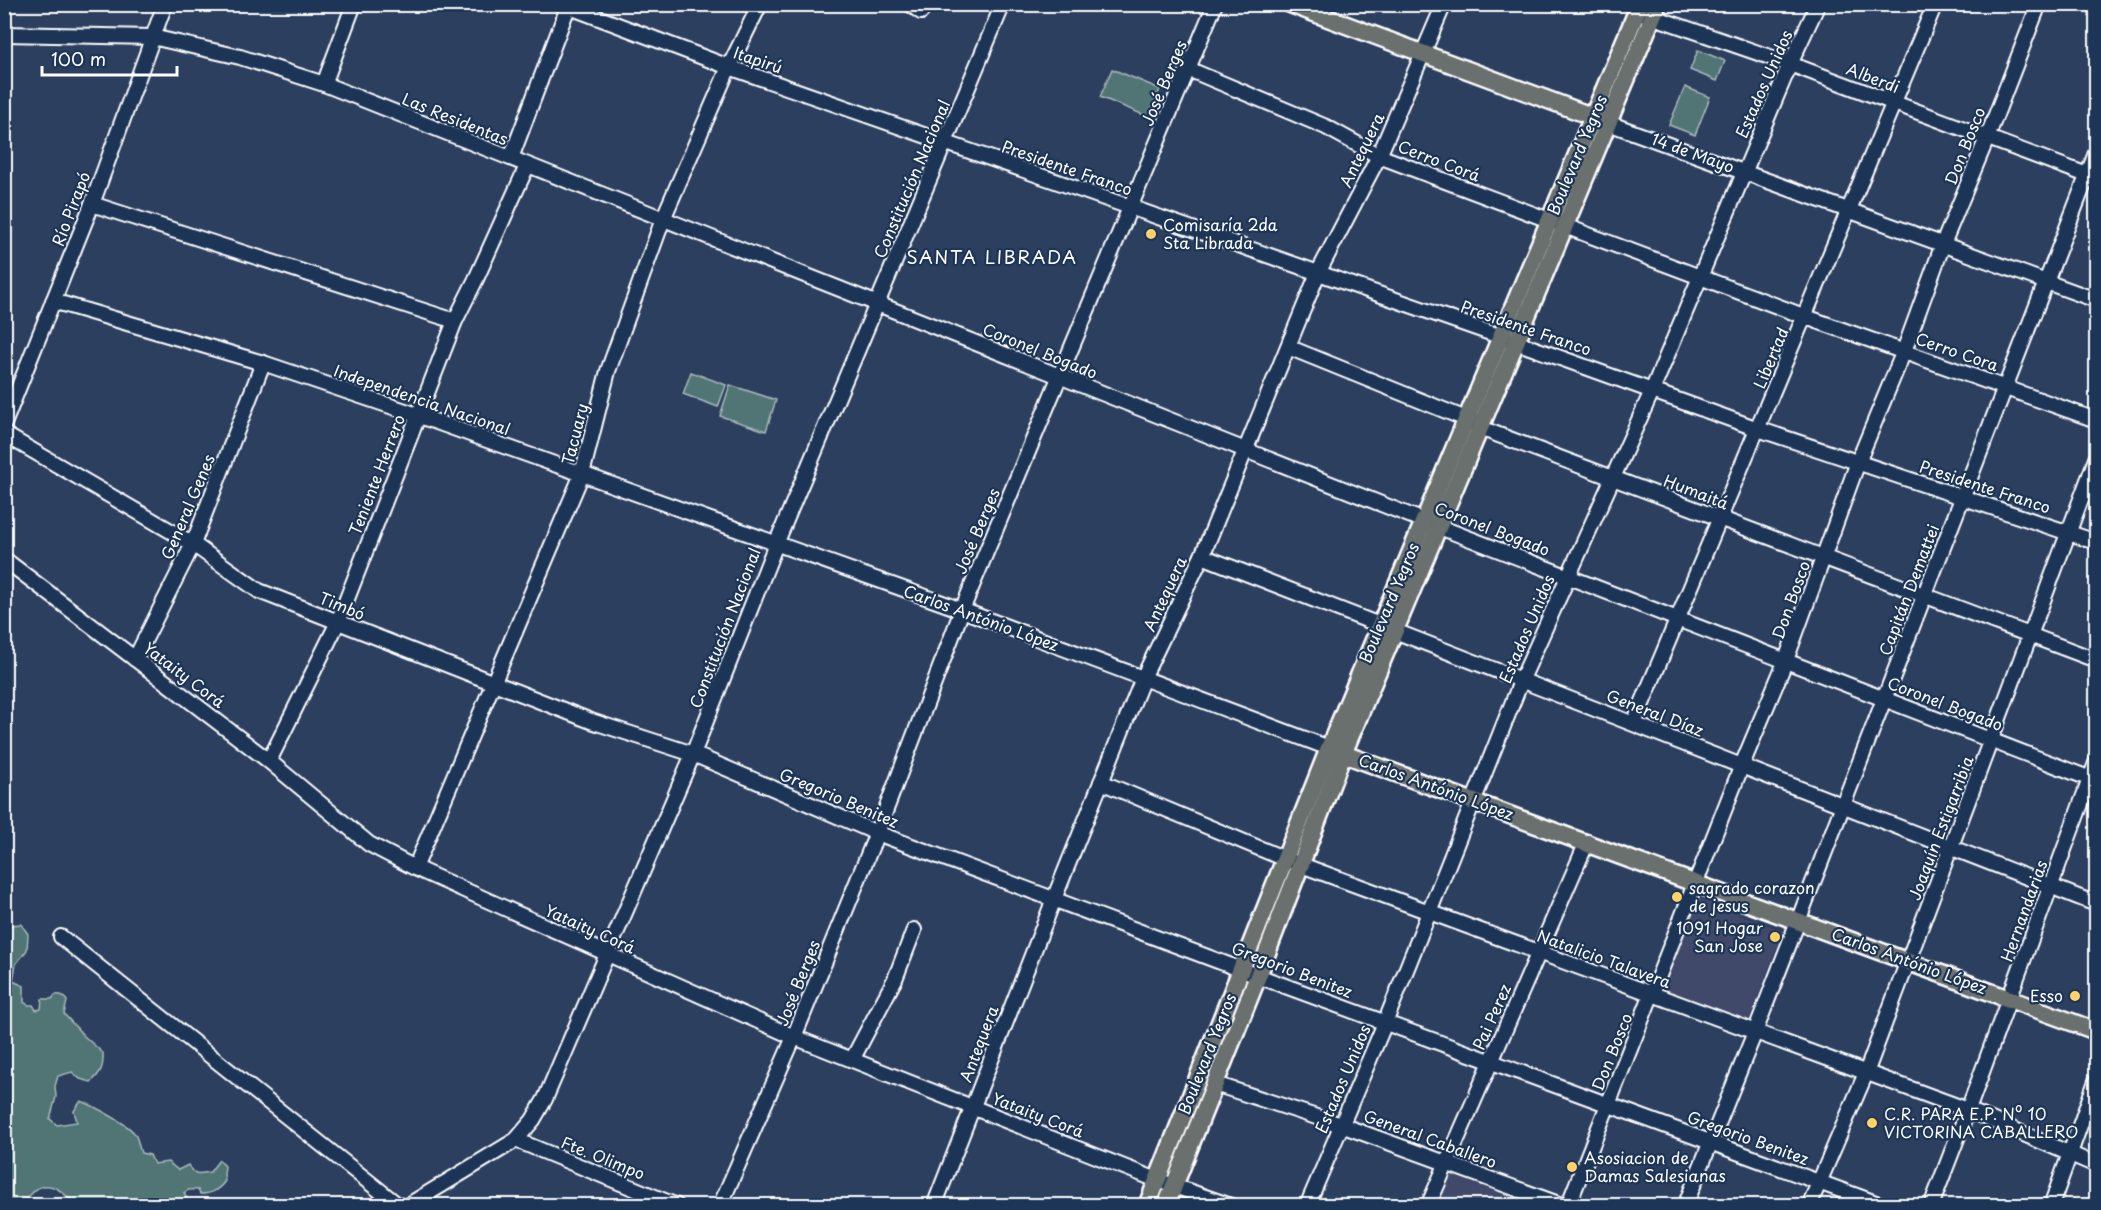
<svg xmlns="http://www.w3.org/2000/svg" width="2101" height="1210" viewBox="0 0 2101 1210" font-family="'Playpen Sans',sans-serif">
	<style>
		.built { fill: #3f4a69 }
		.green { fill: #517475; stroke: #a8baba; stroke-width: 1.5 }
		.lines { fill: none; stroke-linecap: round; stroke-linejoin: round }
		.minor-casing { stroke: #fff; stroke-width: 18 }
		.major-casing { stroke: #fff; stroke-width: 21 }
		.minor { stroke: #1d3557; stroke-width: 14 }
		.major { stroke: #6b706d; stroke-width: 16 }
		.poi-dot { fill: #ffd166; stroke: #1d3557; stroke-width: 2 }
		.labels { text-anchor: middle; stroke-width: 4.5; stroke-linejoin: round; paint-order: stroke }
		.street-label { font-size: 16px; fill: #fff; stroke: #1d3557 }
		.poi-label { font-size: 16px; fill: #fff; stroke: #1d3557; text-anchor: start }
		.neighbourhood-label { font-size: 18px; letter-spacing: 1.5px; fill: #fff; stroke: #1d3557 }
	</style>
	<rect width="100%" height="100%" fill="#2c3f5f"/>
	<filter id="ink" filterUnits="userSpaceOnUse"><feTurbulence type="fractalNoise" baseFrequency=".0167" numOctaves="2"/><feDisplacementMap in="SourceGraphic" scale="12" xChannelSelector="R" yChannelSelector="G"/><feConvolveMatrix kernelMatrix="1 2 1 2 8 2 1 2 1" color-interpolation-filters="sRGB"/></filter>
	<g filter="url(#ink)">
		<!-- built -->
		<g class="built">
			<polygon points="1693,896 1783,931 1746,1028 1655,994"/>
			<polygon points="1445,1170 1541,1205 1432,1206"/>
		</g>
		<!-- green -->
		<g class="green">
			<polygon points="1698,50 1725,61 1717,81 1690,70"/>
			<polygon points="1112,69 1160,89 1149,117 1100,97"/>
			<polygon points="1685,87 1710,97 1695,135 1669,125"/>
			<polygon points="691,372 726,385 718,407 683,394"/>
			<polygon points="730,385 776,400 766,431 720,416"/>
			<path d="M4 909 7 921 11 925 21 924 28 934 27 950 16 964 13 981 24 986V1002L28 1005H33L36 1010 41 1009 42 999H52L55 995C61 994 64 995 67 1001L64 1014 84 1036 103 1053C104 1067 101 1073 91 1082L80 1079 72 1072 58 1076 55 1086 56 1097 50 1119 57 1125 77 1122 74 1111 81 1101C92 1105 128 1124 135 1134 138 1139 139 1148 141 1153L150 1155 154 1164 168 1162 178 1170 188 1165C196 1176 196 1174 210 1172L219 1160 225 1166 224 1174 225 1181C219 1190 210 1194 200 1194L198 1190C193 1189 188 1189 184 1193L187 1199 186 1202 187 1205H75C66 1195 53 1180 38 1188 34 1190 30 1196 27 1198L30 1203 29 1205H5Z"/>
		</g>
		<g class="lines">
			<defs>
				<g id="minor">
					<polyline points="562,4 729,67 1516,342 1758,429 2096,542"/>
					<polyline points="910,4 921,12"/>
					<polyline points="1645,14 1790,64 2095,178"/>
					<polyline points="4,34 152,37 240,57 324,84 1424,521 2096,781"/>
					<polyline points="1188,69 1326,127 1379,156 1806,317 2096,420"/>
					<polyline points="324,84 354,4"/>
					<polyline points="1608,123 2096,300"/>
					<polyline points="511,158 568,7"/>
					<polyline points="92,204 455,321"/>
					<polyline points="53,301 263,363 417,415 962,610 1329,748"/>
					<polyline points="1288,347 1466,419 1480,428 2096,660"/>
					<polyline points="4,424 92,204 165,4"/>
					<polyline points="4,434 193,544 259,591 591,721 693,754 877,833 1258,976 1884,1206"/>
					<polyline points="1202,556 2096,904"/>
					<polyline points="4,559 269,761 369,844 415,868 794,1037 1157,1180 1231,1206"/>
					<polyline points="135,659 193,544 263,363"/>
					<polyline points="1634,723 1935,4"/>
					<polyline points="269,761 338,622 455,321 476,279 527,166"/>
					<polyline points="1101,782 1285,859 1968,1110 2096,1165"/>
					<polyline points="415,868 582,474 608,371 663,219 729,67 760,4"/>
					<polyline points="61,937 399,1206"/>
					<polyline points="852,1060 895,979 914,930"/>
					<polyline points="1215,1084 1341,1125 1564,1206"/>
					<polyline points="516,1140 677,1206"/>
					<polyline points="407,1206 516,1140 533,1120 545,1099 693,754 776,544 1003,4"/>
					<polyline points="720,1206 794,1037 877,833 962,610 1215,4"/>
					<polyline points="934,1206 1054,899 1143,678 1202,556 1318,273 1379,156 1444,4"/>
					<polyline points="1307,1206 1385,1023 1522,679 1652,391 1790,64 1818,4"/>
					<polyline points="1428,1206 1587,842"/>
					<polyline points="1568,1206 1742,765 1786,660 1858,462 1904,351 1943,244 1987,138 2039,4"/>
					<polyline points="1685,1206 1755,1032 2096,153"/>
					<polyline points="1809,1206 1866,1073 2096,459"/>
					<polyline points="1931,1206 1968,1110 2096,763"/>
					<polyline points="2051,1206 2096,1081"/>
				</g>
				<g id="major">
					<polyline points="1290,4 1602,120"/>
					<polyline points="1333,750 2096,1031"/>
					<polyline points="1147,1206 1329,748 1640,4"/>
					<polyline points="1166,1206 1258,976 1343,754 1658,4"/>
				</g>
			</defs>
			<!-- minor casing -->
			<use href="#minor" class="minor-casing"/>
			<!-- major casing -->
			<use href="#major" class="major-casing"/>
			<!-- minor -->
			<use href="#minor" class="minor"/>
			<!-- major -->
			<use href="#major" class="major"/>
		</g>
	</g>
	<!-- markers -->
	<g class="poi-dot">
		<circle cx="1151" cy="234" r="6"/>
		<circle cx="1677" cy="897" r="6"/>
		<circle cx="1775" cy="937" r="6"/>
		<circle cx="2075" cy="996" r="6"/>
		<circle cx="1872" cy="1123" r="6"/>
		<circle cx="1572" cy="1167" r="6"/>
	</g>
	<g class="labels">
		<!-- street labels -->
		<g class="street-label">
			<text transform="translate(758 60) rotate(19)" y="6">Itapirú</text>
			<text transform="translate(1873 78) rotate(21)" y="6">Alberdi</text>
			<text transform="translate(1164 83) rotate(-67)" y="6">José Berges</text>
			<text transform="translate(1764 84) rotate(-66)" y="6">Estados Unidos</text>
			<text transform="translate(455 119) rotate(22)" y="6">Las Residentas</text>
			<text transform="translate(1965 146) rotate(-68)" y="6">Don Bosco</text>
			<text transform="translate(1362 150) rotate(-64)" y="6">Antequera</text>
			<text transform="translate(1693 153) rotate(20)" y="6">14 de Mayo</text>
			<text transform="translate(1577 155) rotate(-67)" y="6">Boulevard Yegros</text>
			<text transform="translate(1439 161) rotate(21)" y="6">Cerro Corá</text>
			<text transform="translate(1067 168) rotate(19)" y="6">Presidente Franco</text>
			<text transform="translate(912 179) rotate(-67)" y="6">Constitución Nacional</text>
			<text transform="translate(71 209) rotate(-69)" y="6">Río Pirapó</text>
			<text transform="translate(1526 328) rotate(19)" y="6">Presidente Franco</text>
			<text transform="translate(1040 351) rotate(22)" y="6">Coronel Bogado</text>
			<text transform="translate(1957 352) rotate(19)" y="6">Cerro Cora</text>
			<text transform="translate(1771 358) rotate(-67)" y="6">Libertad</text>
			<text transform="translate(422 400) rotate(19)" y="6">Independencia Nacional</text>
			<text transform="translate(575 434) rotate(-76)" y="6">Tacuary</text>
			<text transform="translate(377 475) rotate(-69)" y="6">Teniente Herrero</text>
			<text transform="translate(1985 487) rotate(18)" y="6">Presidente Franco</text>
			<text transform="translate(1696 492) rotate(21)" y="6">Humaitá</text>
			<text transform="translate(188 507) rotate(-67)" y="6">General Genes</text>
			<text transform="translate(1492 529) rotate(21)" y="6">Coronel Bogado</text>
			<text transform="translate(977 531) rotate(-67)" y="6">José Berges</text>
			<text transform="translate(1909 590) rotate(-69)" y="6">Capitán Demattei</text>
			<text transform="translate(1165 594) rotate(-65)" y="6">Antequera</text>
			<text transform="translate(1791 600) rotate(-70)" y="6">Don Bosco</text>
			<text transform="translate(1389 603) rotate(-67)" y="6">Boulevard Yegros</text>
			<text transform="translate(342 606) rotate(22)" y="6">Timbó</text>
			<text transform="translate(981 618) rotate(20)" y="6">Carlos António López</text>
			<text transform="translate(725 628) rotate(-69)" y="6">Constitución Nacional</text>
			<text transform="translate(1527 629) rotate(-67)" y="6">Estados Unidos</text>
			<text transform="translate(184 675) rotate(37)" y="6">Yataity Corá</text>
			<text transform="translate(1945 704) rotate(21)" y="6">Coronel Bogado</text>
			<text transform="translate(1655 713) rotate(21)" y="6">General Díaz</text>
			<text transform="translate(1436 787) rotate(20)" y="6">Carlos António López</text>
			<text transform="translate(839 798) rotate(23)" y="6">Gregorio Benitez</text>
			<text transform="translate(1941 828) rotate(-69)" y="6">Joaquín Estigarribia</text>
			<text transform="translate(2024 911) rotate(-70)" y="6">Hernandarias</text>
			<text transform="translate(590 929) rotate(24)" y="6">Yataity Corá</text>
			<text transform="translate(1604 959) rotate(20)" y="6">Natalicio Talavera</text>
			<text transform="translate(1909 961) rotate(20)" y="6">Carlos António López</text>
			<text transform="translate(1292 970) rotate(21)" y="6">Gregorio Benitez</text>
			<text transform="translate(798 983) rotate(-68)" y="6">José Berges</text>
			<text transform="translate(1492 1017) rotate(-66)" y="6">Pai Perez</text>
			<text transform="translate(979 1044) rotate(-69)" y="6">Antequera</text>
			<text transform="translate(1612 1052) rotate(-68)" y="6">Don Bosco</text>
			<text transform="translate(1207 1054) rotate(-68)" y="6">Boulevard Yegros</text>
			<text transform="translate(1343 1079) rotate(-67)" y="6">Estados Unidos</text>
			<text transform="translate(1038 1115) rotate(21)" y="6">Yataity Corá</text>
			<text transform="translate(1748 1138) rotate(20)" y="6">Gregorio Benitez</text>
			<text transform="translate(1430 1139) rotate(20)" y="6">General Caballero</text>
			<text transform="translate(603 1158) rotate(22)" y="6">Fte. Olimpo</text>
		</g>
		<!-- poi labels -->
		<g class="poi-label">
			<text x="1163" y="231">Comisaría 2da<tspan x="1163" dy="18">Sta Librada</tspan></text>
			<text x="1689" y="894">sagrado corazon<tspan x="1689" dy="18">de jesus</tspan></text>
			<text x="1763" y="934" text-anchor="end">1091 Hogar<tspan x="1763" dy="18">San Jose</tspan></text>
			<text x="2063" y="1002" text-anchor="end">Esso</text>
			<text x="1884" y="1120">C.R. PARA E.P. Nº 10<tspan x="1884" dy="18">VICTORINA CABALLERO</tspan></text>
			<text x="1584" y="1164">Asosiacion de<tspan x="1584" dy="18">Damas Salesianas</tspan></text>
		</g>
		<!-- neighbourhood labels -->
		<g class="neighbourhood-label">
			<text x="992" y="264">SANTA LIBRADA</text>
		</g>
	</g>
	<!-- margin -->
	<rect width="2101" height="1210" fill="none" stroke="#1d3557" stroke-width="24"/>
	<rect x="12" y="12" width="2077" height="1186" fill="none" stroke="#fff" stroke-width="2" filter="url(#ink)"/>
	<!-- scale -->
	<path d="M42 66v9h135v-9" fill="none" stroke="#ffffff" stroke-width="3"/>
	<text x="51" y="66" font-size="18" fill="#ffffff" stroke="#1d3557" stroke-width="4.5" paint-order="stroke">100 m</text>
</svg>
